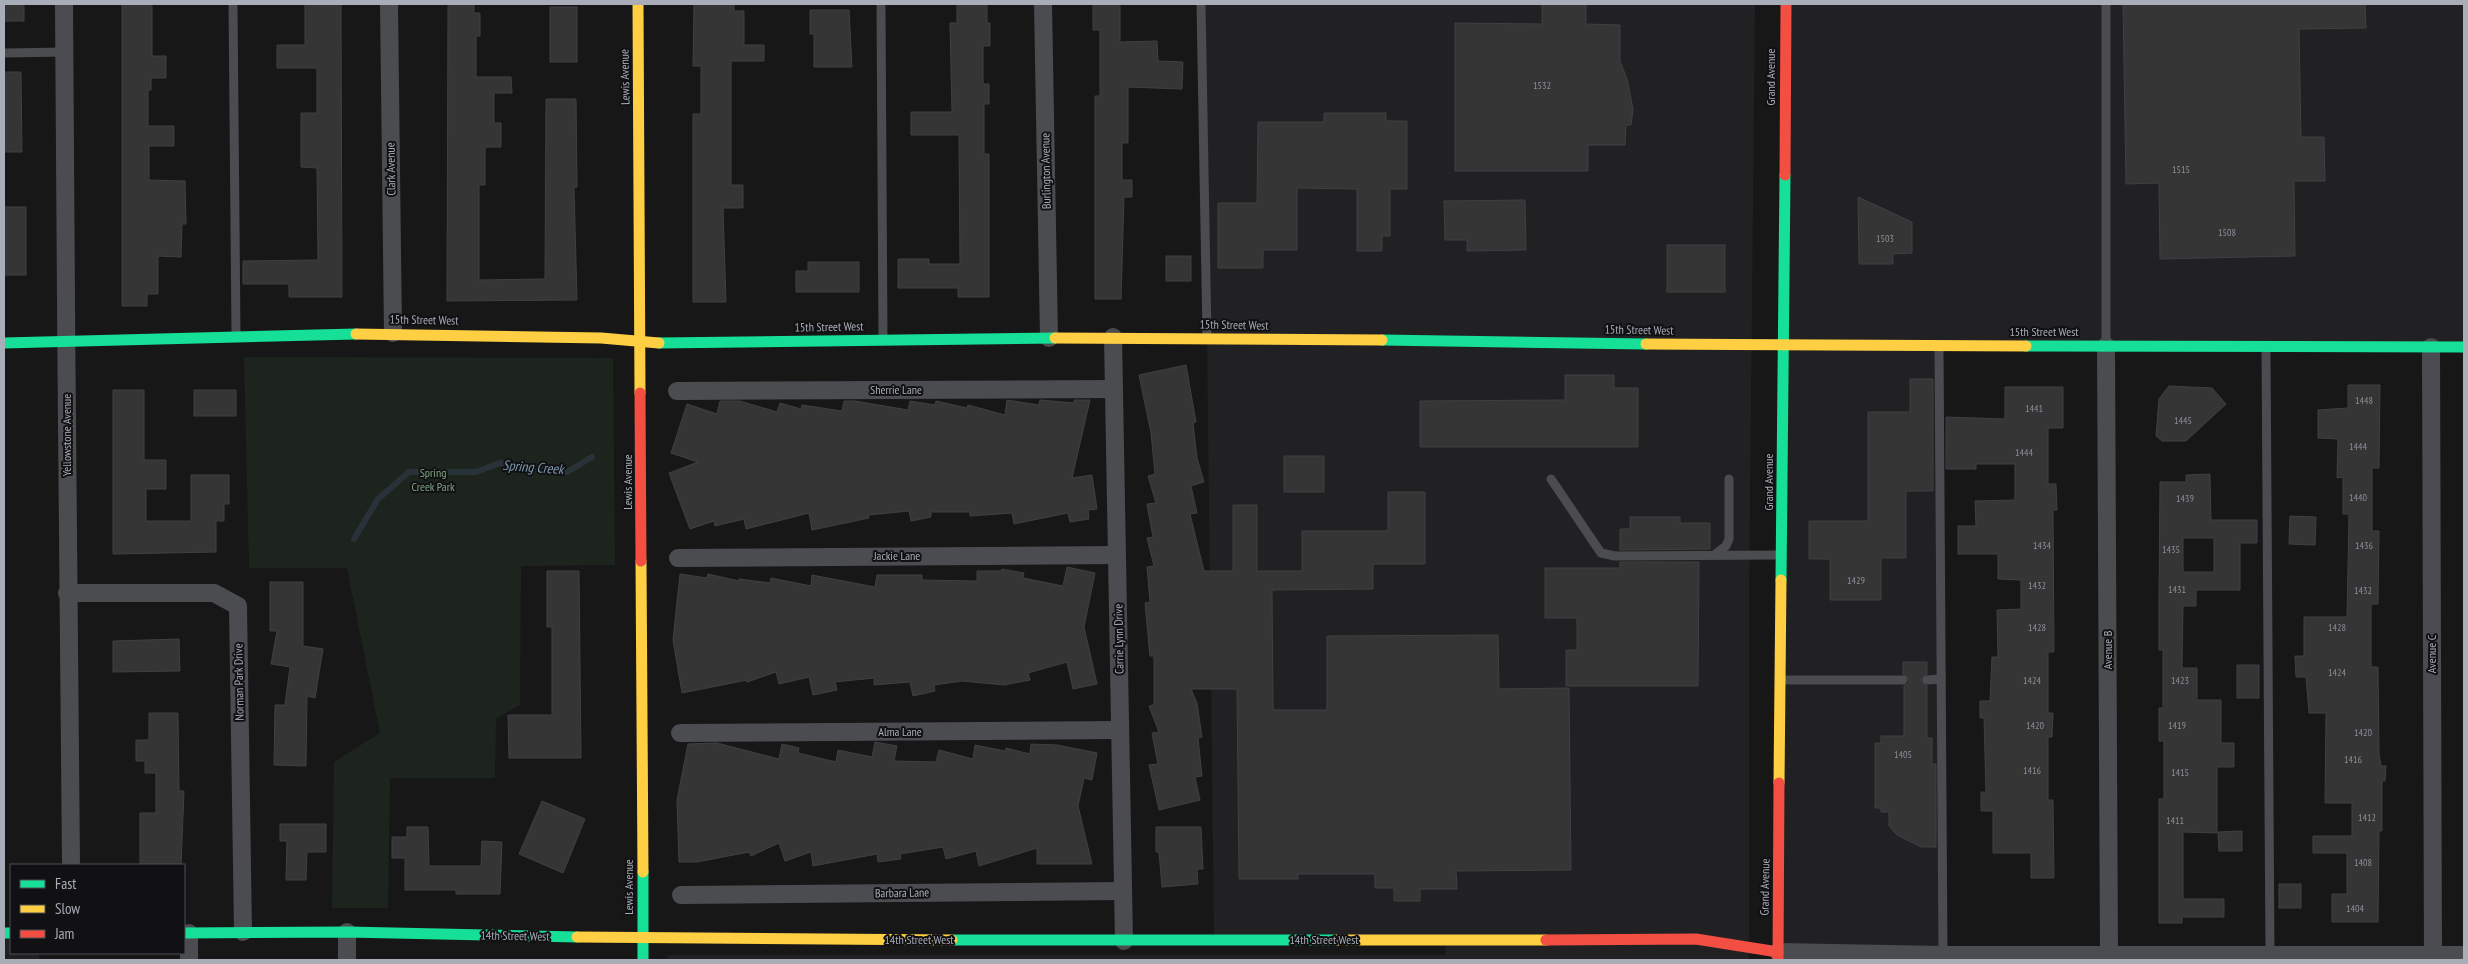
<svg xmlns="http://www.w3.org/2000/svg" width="2468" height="964" viewBox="0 0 2468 964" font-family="'PT Sans Narrow',sans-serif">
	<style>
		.built { fill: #212123 }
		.green { fill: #1d241e }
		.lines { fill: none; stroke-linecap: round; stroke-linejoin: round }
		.stream { stroke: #2a3239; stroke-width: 6 }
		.building { fill: #353536; stroke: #3f4043; fill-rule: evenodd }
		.lane { stroke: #4b4c50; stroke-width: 9 }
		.street { stroke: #4b4c50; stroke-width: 18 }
		.fast { stroke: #16e098; stroke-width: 11 }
		.slow { stroke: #ffcf43; stroke-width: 11 }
		.jam { stroke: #f24e42; stroke-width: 11 }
		.labels { text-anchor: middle; stroke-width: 4; stroke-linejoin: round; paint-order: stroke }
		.number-label { font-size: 10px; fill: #8b8f98 }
		.street-label { font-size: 12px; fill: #a8adb8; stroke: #111113 }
		.park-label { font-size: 12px; fill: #7fa381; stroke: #111113 }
		.water-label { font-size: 14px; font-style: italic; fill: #7f9bb3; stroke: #111113 }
	</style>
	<rect width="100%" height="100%" fill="#171717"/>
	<!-- built -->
	<g class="built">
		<polygon points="1201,4 1755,4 1749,606 1749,960 665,960 669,955 1445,955 1446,940 1214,941 1207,338"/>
		<polygon points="1786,4 2464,4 2464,347 1940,346 1943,955 1778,960"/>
		<polygon points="4,933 11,933 11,953 39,953 39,960 4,960"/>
	</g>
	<!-- green -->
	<polygon class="green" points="244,357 613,358 615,565 521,566 520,705 496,719 495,778 390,778 388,908 332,908 334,762 380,733 347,568 249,568"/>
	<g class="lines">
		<!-- stream -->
		<polyline class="stream" points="354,539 378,499 409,472 476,472 500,463 567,472 592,457"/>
	</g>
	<!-- building -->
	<g class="building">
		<rect x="4" y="4" width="20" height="17"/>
		<polygon points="122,4 152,4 152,56 166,56 166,78 151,78 151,90 148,90 148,126 174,126 174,146 149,146 149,180 185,181 186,224 182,224 181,257 158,256 158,294 147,294 147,306 122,306"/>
		<polygon points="305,4 341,4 342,297 289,297 289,284 243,284 243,261 318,260 317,168 301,167 301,113 317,113 317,68 277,68 277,45 305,45"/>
		<polygon points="448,4 474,4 474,13 480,13 480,36 476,36 476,77 511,77 512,93 494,93 494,123 501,123 501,147 485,147 485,185 479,185 479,280 545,279 546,99 576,99 577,187 574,187 577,300 447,301"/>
		<polygon points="694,4 734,4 734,11 744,11 744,45 764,45 764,61 731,61 731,185 743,185 743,208 723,208 726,302 693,302 693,114 701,114 701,66 693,66"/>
		<polygon points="957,4 987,4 987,23 990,23 990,46 983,46 983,84 989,84 989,104 984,104 984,154 989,154 989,297 958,297 958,288 898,288 898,259 929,259 929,264 960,264 959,135 911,135 911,112 952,112 950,23 957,23"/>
		<polygon points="1093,4 1120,4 1120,42 1157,41 1158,61 1183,62 1182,89 1128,87 1128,143 1122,143 1122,180 1132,180 1132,197 1124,197 1121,299 1095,299 1095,96 1100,96 1100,30 1093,30"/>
		<polygon points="1542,4 1586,4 1586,24 1620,25 1620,61 1627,79 1633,109 1631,125 1626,125 1625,145 1588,145 1588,171 1455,171 1455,23 1542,24"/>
		<polygon points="2123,4 2365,4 2366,28 2299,29 2301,137 2324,137 2325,181 2294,181 2295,256 2160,259 2159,183 2126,184"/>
		<rect x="550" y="7" width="27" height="55"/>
		<polygon points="810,10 849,10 852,67 814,67 814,34 810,34"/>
		<polygon points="4,72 21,72 22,152 4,152"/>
		<polygon points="1324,113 1386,113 1386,121 1407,121 1407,189 1390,189 1390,236 1382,236 1382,251 1357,251 1357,189 1297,188 1297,250 1263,250 1263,268 1218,268 1218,203 1257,203 1258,122 1324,122"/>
		<polygon points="1858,197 1912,222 1912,253 1893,254 1893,264 1859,264"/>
		<polygon points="1525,200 1526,250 1467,251 1467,240 1445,240 1444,201"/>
		<rect x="4" y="207" width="22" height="68"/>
		<rect x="1667" y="245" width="58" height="47"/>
		<rect x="1166" y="256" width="25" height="25"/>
		<polygon points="808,262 859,262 859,292 796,292 796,271 808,271"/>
		<polygon points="1186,365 1196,422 1193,423 1197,458 1204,482 1191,486 1197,513 1190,514 1204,571 1233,571 1233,505 1257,505 1257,571 1302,571 1302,531 1388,531 1388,492 1425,492 1425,564 1373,564 1373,589 1272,590 1273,710 1327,710 1327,636 1498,635 1499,689 1569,688 1571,870 1456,871 1457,889 1420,889 1420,901 1394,901 1394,888 1375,888 1375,874 1298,874 1298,879 1239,879 1237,689 1191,689 1197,703 1202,737 1198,738 1202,776 1195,777 1200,800 1159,810 1149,765 1158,764 1152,733 1159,732 1149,706 1154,705 1154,656 1150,656 1145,603 1150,602 1147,567 1154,566 1147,538 1153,537 1147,504 1156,503 1148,476 1155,474 1151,433 1139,375"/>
		<polygon points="1565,375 1614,375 1614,388 1638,388 1638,447 1420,447 1420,401 1565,400"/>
		<polygon points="1910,379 1933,379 1933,491 1906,491 1906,558 1881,558 1881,600 1830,600 1830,559 1809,559 1809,521 1868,521 1868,412 1910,412"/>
		<polygon points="2348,385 2380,385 2379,468 2372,468 2372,531 2379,531 2378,604 2371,604 2371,667 2378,667 2379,753 2381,766 2386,766 2385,781 2382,781 2382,831 2379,831 2378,922 2332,922 2332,894 2347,894 2347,853 2313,853 2313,836 2352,836 2352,803 2325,803 2326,713 2309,713 2306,677 2296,677 2295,656 2304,656 2304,617 2347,617 2349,514 2343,514 2343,477 2337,478 2338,439 2318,438 2318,410 2348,408"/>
		<polygon points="2169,386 2212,388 2226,404 2186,441 2162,441 2156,436 2159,399"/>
		<polygon points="2005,387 2063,387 2063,428 2048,428 2048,484 2056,484 2057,510 2053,510 2054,652 2048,652 2048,713 2053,713 2052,737 2048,737 2048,800 2053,800 2054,878 2031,878 2031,853 1993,853 1993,811 1981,811 1981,792 1986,792 1984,718 1980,718 1980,701 1990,701 1992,657 1998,657 1997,610 2021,609 2021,580 1998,579 1998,554 1958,554 1958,526 1976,526 1975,501 2015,500 2015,464 1976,464 1976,469 1946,469 1946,417 2005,419"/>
		<polygon points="113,390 144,390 144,460 166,460 166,489 146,489 146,521 191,521 191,475 229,475 229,504 224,504 224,521 216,521 216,552 113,554"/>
		<rect x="194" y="390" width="42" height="26"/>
		<polygon points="1007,400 1039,405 1040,400 1074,403 1074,400 1090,400 1072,478 1092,475 1097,509 1088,510 1089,519 1070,522 1068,513 1014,524 1012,513 970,516 970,512 931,512 931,517 911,521 909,511 868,515 869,518 812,530 809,513 746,529 744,519 715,526 714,521 690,529 669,473 698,462 671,453 687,404 717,414 720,401 740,401 777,412 780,403 801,409 802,405 842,411 844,401 855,401 908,410 910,401 935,405 936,401 967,408 968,405 1005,415"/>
		<rect x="1284" y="456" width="40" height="36"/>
		<path d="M2210 474 2211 520H2257V543H2240V590H2196V606H2183L2182 668H2197V700H2221V743H2234V767H2217V833L2183 832V899H2224V917H2182V923H2159V799H2164V741H2159V708H2163V650H2159V606L2160 482H2186V475ZM2183 538H2214V572H2183Z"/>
		<polygon points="2290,516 2316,517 2315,545 2289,544"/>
		<polygon points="1630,517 1680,517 1680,523 1710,523 1710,549 1620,550 1620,529 1630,529"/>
		<polygon points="1620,562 1699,562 1698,686 1566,686 1566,650 1577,650 1577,618 1545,618 1545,568 1620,568"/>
		<polygon points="1067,567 1095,573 1084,627 1097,684 1073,689 1067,662 1028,673 1030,680 1004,685 962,681 934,685 935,691 913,696 910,682 874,685 874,678 835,682 837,690 813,695 809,677 779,684 776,672 747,682 747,680 682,693 673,640 680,574 707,578 708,574 739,581 739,579 770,583 771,578 811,586 812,575 875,587 877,575 922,575 922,580 977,581 977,571 1001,571 1002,569 1024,573 1023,578 1063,586"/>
		<polygon points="547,571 579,571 581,758 509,758 508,715 552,715 552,627 547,627"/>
		<polygon points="270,582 303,582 303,646 323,649 315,698 307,696 306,766 274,765 275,705 285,705 290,667 271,664 277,631 270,631"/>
		<polygon points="179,639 180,671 113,672 113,641"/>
		<polygon points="1903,662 1927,662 1927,674 1921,680 1927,686 1927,738 1932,738 1932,764 1936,764 1936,847 1921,847 1897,835 1889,826 1889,812 1881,812 1881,808 1875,808 1875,743 1881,743 1881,736 1904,736 1904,686 1908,684 1909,680 1903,674"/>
		<rect x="2237" y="665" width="22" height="33"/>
		<polygon points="149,713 178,713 179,791 184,791 181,865 140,865 140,813 156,813 156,773 145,773 145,761 136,761 136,740 149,740"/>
		<polygon points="875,742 897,746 894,761 936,762 939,750 973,759 975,745 1005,751 1006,748 1030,754 1031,744 1057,745 1097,753 1092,780 1084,778 1078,806 1092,864 1037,864 1037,848 979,866 976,851 946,859 943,847 900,854 901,859 878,862 877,854 813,866 811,852 785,861 779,843 751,856 749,852 697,862 679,862 677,800 688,744 717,743 779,759 782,744 799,748 798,753 836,762 838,750 872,757"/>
		<polygon points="542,801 585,819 563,873 519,854"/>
		<polygon points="280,824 326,824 326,852 307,852 306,880 286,880 287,841 280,841"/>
		<polygon points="407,827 428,827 429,866 481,866 482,841 502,842 500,894 456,894 456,890 405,890 405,858 392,858 392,837 407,837"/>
		<polygon points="1156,827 1201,827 1203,869 1197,869 1198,884 1162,887 1159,852 1156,852"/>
		<polygon points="2242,831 2242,851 2219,851 2218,832"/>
		<rect x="2279" y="884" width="22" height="24"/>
	</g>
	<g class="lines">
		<!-- lane -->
		<g class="lane">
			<polyline points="233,4 236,335"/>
			<polyline points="881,4 883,338"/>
			<polyline points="1201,4 1207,338"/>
			<polyline points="2106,4 2106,346"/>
			<polyline points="4,53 65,52"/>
			<polyline points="1939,346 1943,955"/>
			<polyline points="2266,347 2270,956"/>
			<polyline points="1551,479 1601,553 1615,556 1778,555"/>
			<polyline points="1714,555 1726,546 1729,539 1729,479"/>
			<polyline points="1783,680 1903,680"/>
			<polyline points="1927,680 1941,679"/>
		</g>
		<!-- street -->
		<g class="street">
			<path d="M64 4C67 291 66 578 71 865"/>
			<polyline points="389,4 393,333"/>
			<polyline points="1043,4 1049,338"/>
			<polyline points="1113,337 1124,941"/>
			<polyline points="2106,346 2109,955"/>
			<polyline points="2431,347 2433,960"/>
			<polyline points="677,391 1114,389"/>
			<polyline points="678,558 1117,555"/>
			<polyline points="67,593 214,593 238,606 243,932"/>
			<polyline points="680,733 1120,730"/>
			<polyline points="681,895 1123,891"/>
			<polyline points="347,932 347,960"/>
			<polyline points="189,933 189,960"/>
			<polyline points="1778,952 1943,955 2464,955"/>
		</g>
		<!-- fast -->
		<g class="fast">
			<polyline points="1382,340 1646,344"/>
			<polyline points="4,343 356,334"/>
			<polyline points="659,343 1055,338"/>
			<polyline points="2026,346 2464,347"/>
			<polyline points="1781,580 1785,175"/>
			<polyline points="643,872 643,960"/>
			<polyline points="4,933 11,933"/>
			<polyline points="184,933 347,932 577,937"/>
			<polyline points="952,940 1337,940"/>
		</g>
		<!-- slow -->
		<g class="slow">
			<polyline points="638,4 640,393"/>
			<polyline points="356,334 601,338 659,343"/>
			<polyline points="1055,338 1382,340"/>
			<polyline points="1646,344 2026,346"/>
			<polyline points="641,561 643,872"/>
			<polyline points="1779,783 1781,580"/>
			<polyline points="577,937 952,940"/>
			<polyline points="1337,940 1546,940"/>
		</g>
		<!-- jam -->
		<g class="jam">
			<polyline points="1785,175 1786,4"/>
			<polyline points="640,393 641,561"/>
			<polyline points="1546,940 1696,939 1778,952"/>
			<polyline points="1778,960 1779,783"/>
		</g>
	</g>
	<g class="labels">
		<!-- number labels -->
		<g class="number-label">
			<text x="1542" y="89">1532</text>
			<text x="2181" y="173">1515</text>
			<text x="2227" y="236">1508</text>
			<text x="1885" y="242">1503</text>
			<text x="2364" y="404">1448</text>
			<text x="2034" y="412">1441</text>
			<text x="2183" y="424">1445</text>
			<text x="2358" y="450">1444</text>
			<text x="2024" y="456">1444</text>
			<text x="2358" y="501">1440</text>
			<text x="2185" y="502">1439</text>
			<text x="2042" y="549">1434</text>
			<text x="2364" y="549">1436</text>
			<text x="2171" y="553">1435</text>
			<text x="1856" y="584">1429</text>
			<text x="2037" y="589">1432</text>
			<text x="2177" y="593">1431</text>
			<text x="2363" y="594">1432</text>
			<text x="2037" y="631">1428</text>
			<text x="2337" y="631">1428</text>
			<text x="2337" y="676">1424</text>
			<text x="2032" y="684">1424</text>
			<text x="2180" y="684">1423</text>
			<text x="2035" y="729">1420</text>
			<text x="2177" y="729">1419</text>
			<text x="2363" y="736">1420</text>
			<text x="1903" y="758">1405</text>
			<text x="2353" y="763">1416</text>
			<text x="2032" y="774">1416</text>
			<text x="2180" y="776">1415</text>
			<text x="2367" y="821">1412</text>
			<text x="2175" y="824">1411</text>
			<text x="2363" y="866">1408</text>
			<text x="2355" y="912">1404</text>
		</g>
		<!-- street labels -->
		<g class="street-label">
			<text transform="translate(625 77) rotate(-91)" y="4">Lewis Avenue</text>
			<text transform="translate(1771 77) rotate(-90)" y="4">Grand Avenue</text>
			<text transform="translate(391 169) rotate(-91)" y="4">Clark Avenue</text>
			<text transform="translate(1046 171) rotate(-91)" y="4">Burlington Avenue</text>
			<text transform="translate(424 320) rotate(1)" y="4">15th Street West</text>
			<text transform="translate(1234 325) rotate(1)" y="4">15th Street West</text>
			<text transform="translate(829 327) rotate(-1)" y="4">15th Street West</text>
			<text transform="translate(1639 330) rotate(1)" y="4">15th Street West</text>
			<text x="2044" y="336">15th Street West</text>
			<text x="896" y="394">Sherrie Lane</text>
			<text transform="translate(67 435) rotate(-90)" y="4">Yellowstone Avenue</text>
			<text transform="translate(628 482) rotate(-90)" y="4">Lewis Avenue</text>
			<text transform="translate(1769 482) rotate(-90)" y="4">Grand Avenue</text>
			<text x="897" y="560">Jackie Lane</text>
			<text transform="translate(1119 639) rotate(-91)" y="4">Carrie Lynn Drive</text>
			<text transform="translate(2108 650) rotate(-90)" y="4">Avenue B</text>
			<text transform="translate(2432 654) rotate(-90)" y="4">Avenue C</text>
			<text transform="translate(239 682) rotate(-91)" y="4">Norman Park Drive</text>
			<text x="900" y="736">Alma Lane</text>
			<text transform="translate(629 887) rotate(-90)" y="4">Lewis Avenue</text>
			<text transform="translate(1765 887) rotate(-89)" y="4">Grand Avenue</text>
			<text transform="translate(902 893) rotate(-1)" y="4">Barbara Lane</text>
			<text transform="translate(515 936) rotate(1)" y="4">14th Street West</text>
			<text x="919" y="944">14th Street West</text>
			<text x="1324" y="944">14th Street West</text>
		</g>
		<!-- park labels -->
		<g class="park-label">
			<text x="433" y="477">Spring<tspan x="433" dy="14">Creek Park</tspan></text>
		</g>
		<!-- water labels -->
		<g class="water-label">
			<text transform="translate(533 467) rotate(4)" y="5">Spring Creek</text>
		</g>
	</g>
	<!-- border -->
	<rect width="2468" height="964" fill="none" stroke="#a8adb8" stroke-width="10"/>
	<!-- legend -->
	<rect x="10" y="864" width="175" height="90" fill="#111113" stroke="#4d4f55"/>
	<rect x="20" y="880" width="25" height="8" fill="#16e098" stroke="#4d4f55"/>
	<text x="55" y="889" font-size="15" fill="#a8adb8">Fast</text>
	<rect x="20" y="905" width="25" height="8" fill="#ffcf43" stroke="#4d4f55"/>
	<text x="55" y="914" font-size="15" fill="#a8adb8">Slow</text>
	<rect x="20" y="930" width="25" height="8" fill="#f24e42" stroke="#4d4f55"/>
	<text x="55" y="939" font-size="15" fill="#a8adb8">Jam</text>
</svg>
